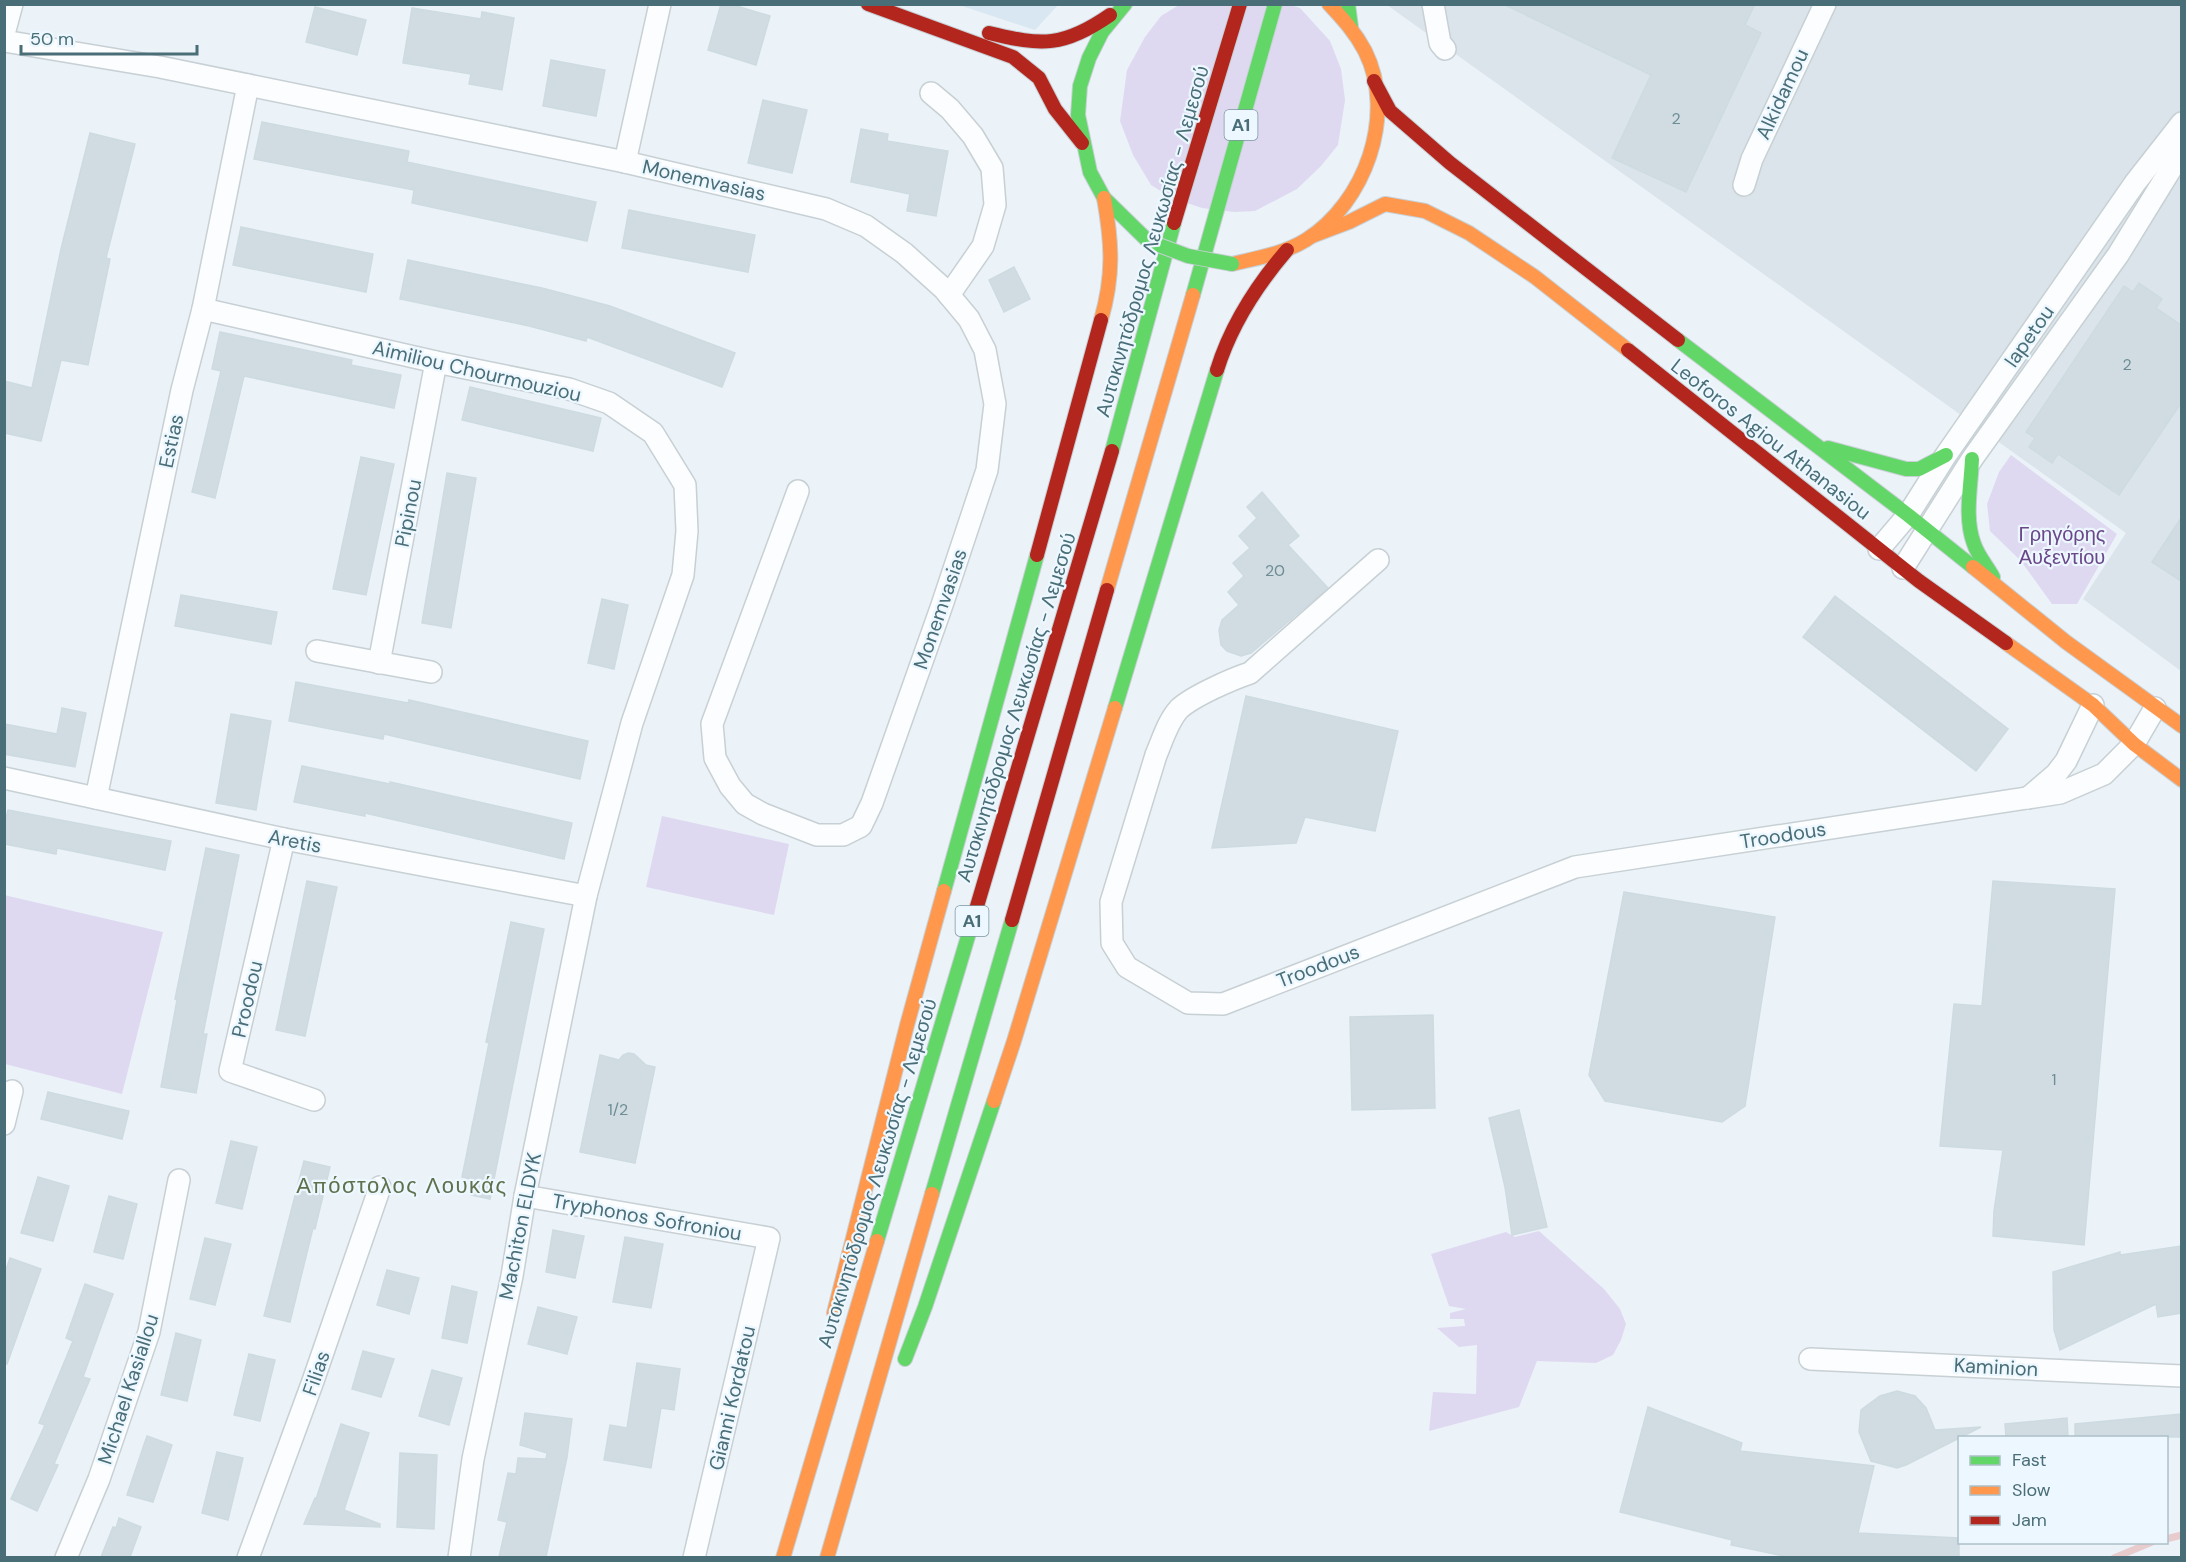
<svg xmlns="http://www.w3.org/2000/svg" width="2186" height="1562" viewBox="0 0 2186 1562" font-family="'DM Sans',sans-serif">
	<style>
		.residential { fill: #d8e7f1 }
		.industrial { fill: #dae4ea }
		.green { fill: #ded9f1 }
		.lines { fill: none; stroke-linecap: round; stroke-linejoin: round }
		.stream { stroke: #e8cbcd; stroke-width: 7 }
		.building { fill: #d0dce2; stroke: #cddbe1; stroke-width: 1.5 }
		.street-casing { stroke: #c7d0d4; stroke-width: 24 }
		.fast-casing { stroke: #c7d0d5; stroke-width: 16 }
		.slow-casing { stroke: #c7d0d5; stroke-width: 16 }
		.jam-casing { stroke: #c7d0d5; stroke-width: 16 }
		.street { stroke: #fcfdfe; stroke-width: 21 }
		.fast { stroke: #63d668; stroke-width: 14 }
		.slow { stroke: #ff974d; stroke-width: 14 }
		.jam { stroke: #b3261e; stroke-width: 14 }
		.fast-bridge-casing { stroke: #c7d0d5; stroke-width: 16; stroke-linecap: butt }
		.fast-bridge { stroke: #63d668; stroke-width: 14 }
		.labels { text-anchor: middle; stroke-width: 4.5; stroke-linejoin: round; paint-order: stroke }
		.number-label { font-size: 16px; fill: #6e8c94 }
		.shield { fill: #edf7ff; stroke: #7b97a0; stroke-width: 1.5 }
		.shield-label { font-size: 18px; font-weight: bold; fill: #4a6e77 }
		.street-label { font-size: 20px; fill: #4a6e77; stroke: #edf7ff }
		.park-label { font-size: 20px; fill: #6a4789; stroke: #edf7ff }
		.quarter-label { font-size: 22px; letter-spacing: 1.5px; fill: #5f714c; stroke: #edf7ff }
	</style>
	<rect width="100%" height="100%" fill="#ebf2f8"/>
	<!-- residential -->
	<polygon class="residential" points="959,5 1058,5 1035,30"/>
	<!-- industrial -->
	<polygon class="industrial" points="1387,5 2181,5 2181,671 2083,599 2126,533"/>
	<!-- green -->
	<g class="green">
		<polygon points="1179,5 1291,5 1300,8 1330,41 1341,69 1345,100 1338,145 1321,166 1297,189 1255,211 1234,212 1202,208 1172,198 1151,185 1133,155 1120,121 1127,70 1145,37 1161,16"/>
		<polygon points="2011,455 2117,534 2077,604 2052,604 2021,561 1990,531 1987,504 1999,472"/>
		<polygon points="662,816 789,844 774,915 646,887"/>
		<polygon points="4,895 163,932 122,1094 5,1064"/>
		<polygon points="1539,1231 1604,1289 1620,1309 1626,1324 1621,1340 1613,1355 1596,1363 1537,1361 1519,1407 1429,1431 1433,1392 1476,1394 1477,1345 1459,1347 1437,1328 1465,1326 1464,1319 1450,1319 1450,1313 1466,1309 1449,1306 1431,1254 1506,1232 1515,1237"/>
	</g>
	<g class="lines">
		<!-- stream -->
		<g class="stream">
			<polyline points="2166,1539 2182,1535"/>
			<polyline points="2114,1558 2152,1542"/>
		</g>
	</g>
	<!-- building -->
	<g class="building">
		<polygon points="721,4 730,4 770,16 756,65 708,50"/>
		<polygon points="1503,4 1755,4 1745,25 1761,33 1686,192 1612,158 1651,75"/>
		<polygon points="315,7 366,20 357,55 306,42"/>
		<polygon points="412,8 481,19 482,12 514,18 502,90 469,84 471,74 403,63"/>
		<polygon points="551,60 605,70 596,116 543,106"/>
		<polygon points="763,100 807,110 792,173 748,163"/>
		<polygon points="262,122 409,151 407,162 596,202 587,241 412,203 414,190 254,159"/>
		<polygon points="861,129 888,134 887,141 948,151 936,216 907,211 910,194 851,182"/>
		<polygon points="90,133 135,144 106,258 110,259 88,365 61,360 41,441 4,433 4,381 32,388 61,249"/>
		<polygon points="629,210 755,235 748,272 622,248"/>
		<polygon points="241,227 373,254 366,292 233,265"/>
		<polygon points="408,260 542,288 610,306 735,353 722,387 587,337 586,341 529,326 400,299"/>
		<polygon points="1014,267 1030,299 1004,312 989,280"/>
		<polygon points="2139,283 2162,299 2156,308 2181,325 2181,403 2119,495 2058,454 2052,463 2029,447 2035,438 2026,432 2124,286 2133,292"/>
		<polygon points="220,332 352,360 351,365 401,375 394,408 244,376 215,498 192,492 221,371 212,369"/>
		<polygon points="470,387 601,418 593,451 462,420"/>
		<polygon points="361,457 394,464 366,595 333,589"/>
		<polygon points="447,473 476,478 451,628 422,623"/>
		<polygon points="1262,492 1299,536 1288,545 1328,588 1251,653 1241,656 1227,651 1221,645 1219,630 1222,620 1239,605 1228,592 1244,576 1233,563 1250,548 1239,536 1257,518 1247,507"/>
		<polygon points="2181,518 2181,581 2152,562"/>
		<polygon points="181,595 277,612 271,644 175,626"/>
		<polygon points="1835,596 2008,729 1976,771 1803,637"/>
		<polygon points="602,599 628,605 614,669 588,663"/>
		<polygon points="296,682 408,703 409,700 588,741 580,779 384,734 383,739 289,721"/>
		<polygon points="1246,696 1398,731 1375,831 1305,817 1296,843 1212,848"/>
		<polygon points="62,708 86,713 75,767 4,754 4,724 57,734"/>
		<polygon points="231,714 271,721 256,810 216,803"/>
		<polygon points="302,766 390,784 390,782 572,823 564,859 365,813 365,816 294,802"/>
		<polygon points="8,810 171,841 165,870 57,848 56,854 4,844 4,827"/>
		<polygon points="206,848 239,855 203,1034 207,1034 196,1093 161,1087 177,1000 175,999"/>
		<polygon points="307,881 337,887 305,1036 276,1030"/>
		<polygon points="1993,881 2115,889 2084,1245 1993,1236 1994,1211 2003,1150 1940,1146 1954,1004 1982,1006"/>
		<polygon points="1624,892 1775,917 1745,1106 1722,1122 1605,1101 1589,1075"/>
		<polygon points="511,922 544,929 490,1199 471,1195 474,1180 462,1177 489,1043 486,1042"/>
		<polygon points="1433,1015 1435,1108 1352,1110 1350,1017"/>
		<polygon points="628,1053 634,1054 646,1065 655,1067 635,1163 580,1152 600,1055 619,1060 623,1055"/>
		<polygon points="48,1092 129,1111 122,1139 41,1119"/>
		<polygon points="1519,1110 1547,1227 1512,1235 1505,1187 1489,1118"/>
		<polygon points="231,1141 257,1147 242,1209 216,1203"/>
		<polygon points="304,1161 330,1167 315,1229 313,1228 290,1322 264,1316"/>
		<polygon points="38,1177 69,1186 53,1241 21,1233"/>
		<polygon points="109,1196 137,1204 123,1259 94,1252"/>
		<polygon points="553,1230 584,1236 575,1278 546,1272"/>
		<polygon points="625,1237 663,1244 651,1308 613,1302"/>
		<polygon points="205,1238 231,1244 215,1305 190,1299"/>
		<polygon points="2181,1246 2181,1313 2158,1317 2156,1304 2060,1350 2054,1330 2053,1272 2120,1252 2120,1255"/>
		<polygon points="10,1258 41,1269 7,1364 4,1364 4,1275"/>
		<polygon points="387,1270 419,1278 409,1314 377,1305"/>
		<polygon points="85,1284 113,1294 83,1377 90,1379 54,1464 58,1465 37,1511 11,1499 45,1425 39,1423 73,1341 66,1338"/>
		<polygon points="452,1286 477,1292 467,1343 442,1338"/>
		<polygon points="538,1307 577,1317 567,1354 528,1344"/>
		<polygon points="176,1333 201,1340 187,1401 161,1395"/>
		<polygon points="363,1351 394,1359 381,1397 352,1389"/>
		<polygon points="249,1354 275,1360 260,1421 234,1415"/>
		<polygon points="637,1363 680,1369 674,1410 661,1408 651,1468 604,1460 610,1425 627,1428"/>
		<polygon points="432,1370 462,1378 449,1425 419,1416"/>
		<polygon points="1897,1391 1915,1396 1926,1408 1935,1430 1981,1427 1906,1465 1897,1468 1871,1461 1859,1432 1861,1410 1880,1396"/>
		<polygon points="1648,1407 1742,1443 1740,1451 1874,1466 1858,1533 1959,1538 1959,1557 1789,1557 1731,1545 1732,1540 1620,1512"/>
		<polygon points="525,1413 572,1419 567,1457 546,1557 499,1557 507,1522 498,1520 508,1473 516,1474 518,1458 546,1459 547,1453 520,1445"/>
		<polygon points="2181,1414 2181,1437 2075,1437 2075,1424"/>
		<polygon points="2067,1418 2068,1437 2006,1437 2005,1424"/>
		<polygon points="341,1424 369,1433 344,1510 380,1524 380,1527 304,1524 315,1498 316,1499"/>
		<polygon points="147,1436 172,1445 153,1502 127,1495"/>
		<polygon points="217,1452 243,1458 228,1520 202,1513"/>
		<polygon points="400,1453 437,1455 434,1529 397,1527"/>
		<polygon points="119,1518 141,1527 130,1557 101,1557 113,1527 116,1528"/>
	</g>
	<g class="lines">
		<defs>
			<g id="street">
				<polyline points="1433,4 1440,43 1445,49"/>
				<polyline points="4,34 12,4"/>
				<polyline points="4,41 160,67 625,162 826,209 866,226 904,253 944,289 969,319 985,350 995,404 987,470 942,605 872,803 861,826 843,835 817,835 763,814 745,804 730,786 715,758 712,724 798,491"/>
				<polyline points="931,93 950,109 973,136 992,168 995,205 983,246 949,295"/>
				<polyline points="625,162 660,4"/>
				<polyline points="1744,185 1752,159 1825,4"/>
				<polyline points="203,309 436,362 569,389 609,403 653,433 685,485 687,531 683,575 632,723 586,896 525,1196 512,1276 473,1459 459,1558"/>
				<polyline points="1879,549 1908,515 1946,455 2135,183 2182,123"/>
				<path d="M1378 560 1250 673C1232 679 1193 696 1179 709 1168 721 1162 741 1156 755L1111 902 1112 943 1127 967 1188 1003 1223 1004 1575 867 2060 793 2104 774 2134 744 2155 708"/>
				<polyline points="1903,568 1972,459 2118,255 2182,151"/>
				<polyline points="317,651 431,672"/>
				<polyline points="379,663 436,362"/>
				<polyline points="4,778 284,839 586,896"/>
				<polyline points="96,798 182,390 203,309 248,85"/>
				<polyline points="2028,798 2056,774 2066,761 2093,705"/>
				<polyline points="284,839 230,1071 314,1100"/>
				<polyline points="4,1124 12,1091"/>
				<polyline points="525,1196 769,1238 694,1558"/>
				<polyline points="1810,1359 2182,1376"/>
				<polyline points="66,1558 99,1479 149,1332 179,1180"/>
				<polyline points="248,1558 313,1381 380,1187"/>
			</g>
			<g id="fast">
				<polyline points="1125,4 1102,32 1089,58 1080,86 1078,115 1090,172 1104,198 1148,241"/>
				<polyline points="1348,4 1351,27"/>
				<polyline points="1193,295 1275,4"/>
				<polyline points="1678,340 1908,515 1973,567"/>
				<polyline points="1828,448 1906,469 1919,469 1946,455"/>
				<polyline points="1112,451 1174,223"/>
				<path d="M1972 459C1971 486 1964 518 1974 544 1978 556 1987 566 1993 577"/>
				<polyline points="1115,708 1217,370"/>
				<polyline points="944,891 1037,555"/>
				<polyline points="932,1194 1012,920"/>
				<polyline points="877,1241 975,913"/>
				<polyline points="905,1359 925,1307 994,1101"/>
			</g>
			<g id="slow">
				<polyline points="1312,236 1349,222 1385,204 1425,211 1469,233 1535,277 1628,350"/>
				<path d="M1232 264C1257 258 1283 254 1306 240 1365 203 1397 115 1365 51 1355 32 1343 19 1329 4"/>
				<path d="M1101 320C1114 275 1112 243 1104 198"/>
				<polyline points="1973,567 2066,642 2182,726"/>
				<polyline points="1107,590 1193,295"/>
				<polyline points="2006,643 2093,705 2134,744 2182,780"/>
				<polyline points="994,1101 1014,1041 1115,708"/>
				<polyline points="834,1313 907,1025 944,891"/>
				<polyline points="783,1558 877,1241"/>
				<polyline points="827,1558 932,1194"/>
			</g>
			<g id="jam">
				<polyline points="868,4 1013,57 1039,78 1055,109 1082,143"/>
				<path d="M989 33C1042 46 1064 47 1110 15"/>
				<polyline points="1374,81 1390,111 1450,163 1678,340"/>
				<polyline points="1174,223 1240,4"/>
				<polyline points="1628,350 1919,581 2006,643"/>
				<path d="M1217 370C1231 325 1257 285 1287 250"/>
				<polyline points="1037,555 1101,320"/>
				<polyline points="975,913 1112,451"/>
				<polyline points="1012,920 1107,590"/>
			</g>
		</defs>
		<!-- street casing -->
		<use href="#street" class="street-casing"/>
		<!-- fast casing -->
		<use href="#fast" class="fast-casing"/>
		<!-- slow casing -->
		<use href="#slow" class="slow-casing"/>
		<!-- jam casing -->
		<use href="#jam" class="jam-casing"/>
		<!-- street -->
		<use href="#street" class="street"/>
		<!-- fast -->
		<use href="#fast" class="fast"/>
		<!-- slow -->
		<use href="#slow" class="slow"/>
		<!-- jam -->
		<use href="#jam" class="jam"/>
		<defs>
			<polyline id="fast-bridge" points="1148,241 1188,256 1232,264"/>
		</defs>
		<!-- fast-bridge casing -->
		<use href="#fast-bridge" class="fast-bridge-casing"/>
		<!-- fast-bridge -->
		<use href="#fast-bridge" class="fast-bridge"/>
	</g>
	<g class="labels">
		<!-- number labels -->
		<g class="number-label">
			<text x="1676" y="124">2</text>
			<text x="2127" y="370">2</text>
			<text x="1275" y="576">20</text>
			<text x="2054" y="1085">1</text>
			<text x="618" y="1115">1/2</text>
		</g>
		<!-- shield labels -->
		<g class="shield">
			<rect x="1224.5" y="110" width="33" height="30" rx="4.5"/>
			<rect x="955.5" y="906" width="33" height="30" rx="4.5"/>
		</g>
		<g class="shield-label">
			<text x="1241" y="131">A1</text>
			<text x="972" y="927">A1</text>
		</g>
		<!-- street labels -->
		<g class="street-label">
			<text transform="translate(1782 94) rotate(-65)" y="7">Alkidamou</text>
			<text transform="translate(704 180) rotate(13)" y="7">Monemvasias</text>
			<text transform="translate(1152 241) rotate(-74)" y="7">Αυτοκινητόδρομος Λευκωσίας - Λεμεσού</text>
			<text transform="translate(2029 336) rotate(-55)" y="7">Iapetou</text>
			<text transform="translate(477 371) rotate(13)" y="7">Aimiliou Chourmouziou</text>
			<text transform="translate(1771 439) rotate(38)" y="7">Leoforos Agiou Athanasiou</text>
			<text transform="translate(171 441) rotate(-78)" y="7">Estias</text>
			<text transform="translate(408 513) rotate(-79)" y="7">Pipinou</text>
			<text transform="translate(940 609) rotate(-71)" y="7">Monemvasias</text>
			<text transform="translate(1016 707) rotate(-73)" y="7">Αυτοκινητόδρομος Λευκωσίας - Λεμεσού</text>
			<text transform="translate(1783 835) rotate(-9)" y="7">Troodous</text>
			<text transform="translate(295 841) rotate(11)" y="7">Aretis</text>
			<text transform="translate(1318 966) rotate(-21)" y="7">Troodous</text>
			<text transform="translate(247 999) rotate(-77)" y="7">Proodou</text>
			<text transform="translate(877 1173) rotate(-73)" y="7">Αυτοκινητόδρομος Λευκωσίας - Λεμεσού</text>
			<text transform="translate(647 1217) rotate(10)" y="7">Tryphonos Sofroniou</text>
			<text transform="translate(520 1226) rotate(-79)" y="7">Machiton ELDYK</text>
			<text transform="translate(1996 1367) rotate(3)" y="7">Kaminion</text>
			<text transform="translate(316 1373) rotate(-71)" y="7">Filias</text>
			<text transform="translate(128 1389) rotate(-72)" y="7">Michael Kasiallou</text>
			<text transform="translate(732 1398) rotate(-77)" y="7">Gianni Kordatou</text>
		</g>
		<!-- park labels -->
		<g class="park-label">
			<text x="2062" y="541">Γρηγόρης<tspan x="2062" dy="23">Αυξεντίου</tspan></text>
		</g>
		<!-- quarter labels -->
		<g class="quarter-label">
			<text x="402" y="1193">Απόστολος Λουκάς</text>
		</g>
	</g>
	<!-- border -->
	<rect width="2186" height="1562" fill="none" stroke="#4a6e77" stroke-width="12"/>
	<!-- legend -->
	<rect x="1958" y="1436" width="210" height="108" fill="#edf7ff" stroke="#acc0c9" stroke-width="1.5"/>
	<rect x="1970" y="1456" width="30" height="9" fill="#63d668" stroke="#acc0c9" stroke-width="1.5"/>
	<text x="2012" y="1466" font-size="18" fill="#4a6e77">Fast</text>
	<rect x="1970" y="1486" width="30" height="9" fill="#ff974d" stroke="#acc0c9" stroke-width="1.5"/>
	<text x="2012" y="1496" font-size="18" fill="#4a6e77">Slow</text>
	<rect x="1970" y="1516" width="30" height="9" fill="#b3261e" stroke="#acc0c9" stroke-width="1.5"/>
	<text x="2012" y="1526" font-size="18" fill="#4a6e77">Jam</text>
	<!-- scale -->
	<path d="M21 45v9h176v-9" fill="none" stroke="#4a6e77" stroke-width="3"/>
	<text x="30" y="45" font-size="18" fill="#4a6e77" stroke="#edf7ff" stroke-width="4.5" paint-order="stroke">50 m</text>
</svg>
